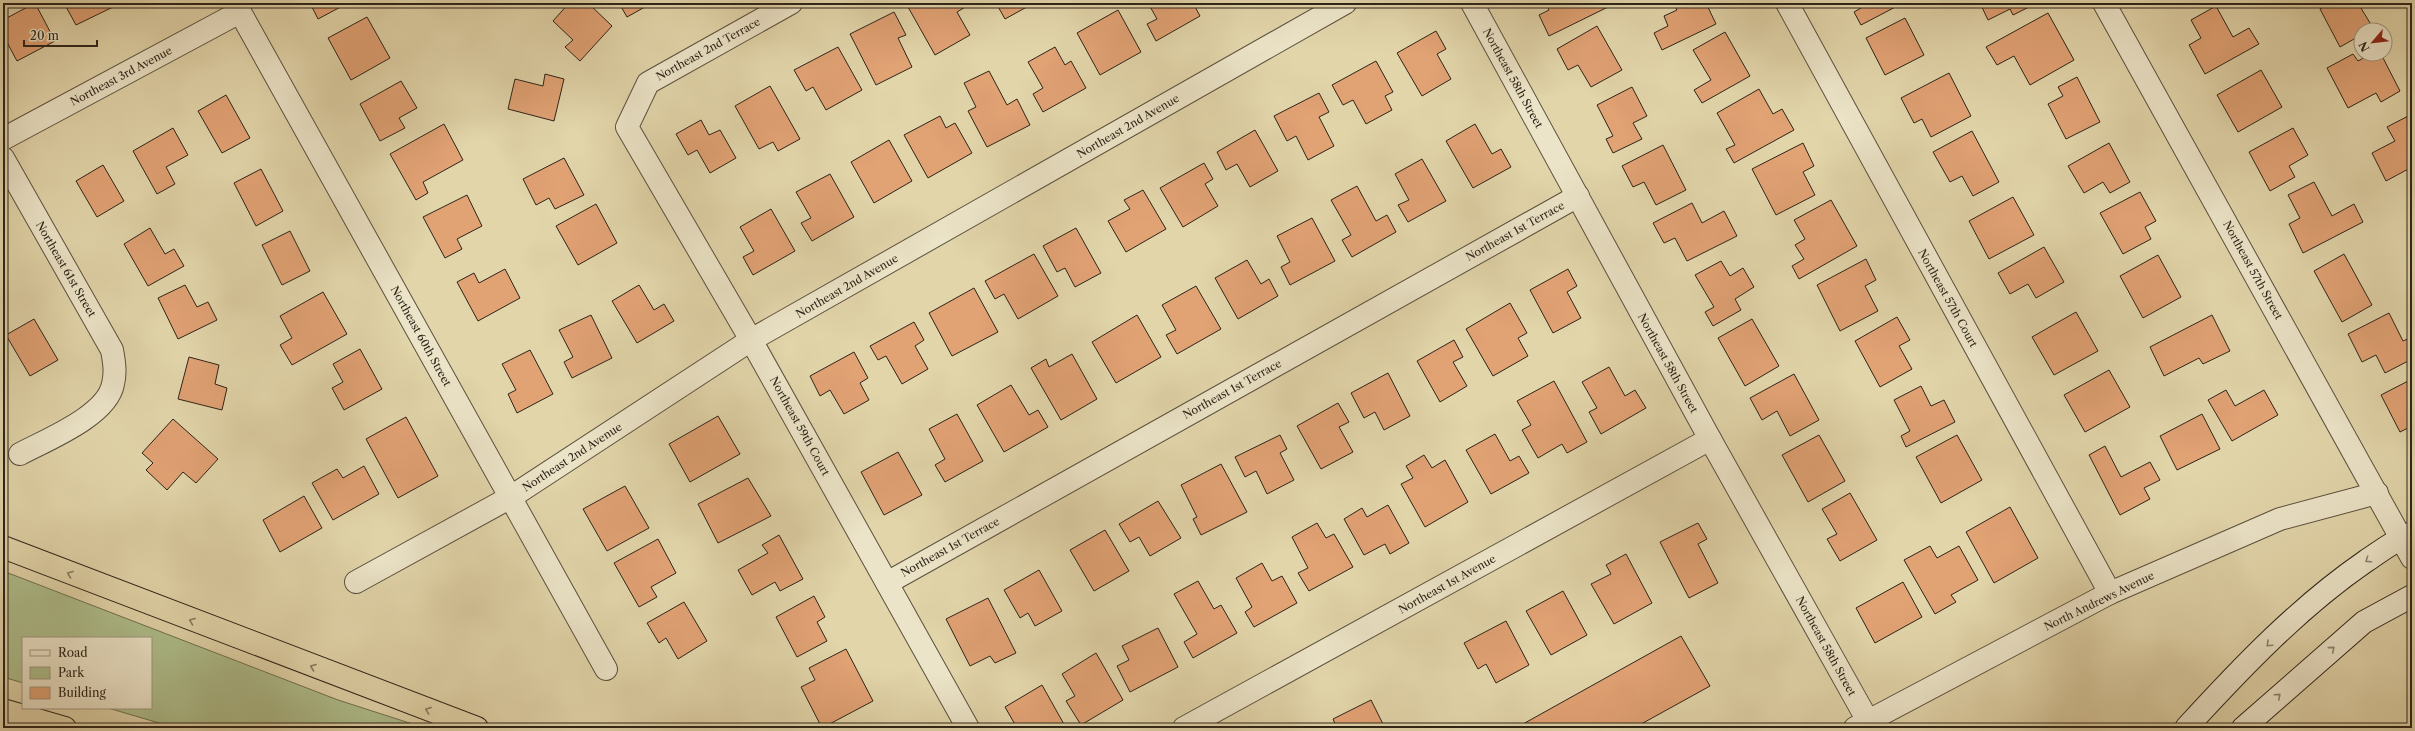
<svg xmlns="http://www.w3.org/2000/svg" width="2415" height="731" viewBox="0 0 2415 731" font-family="'Libre Caslon Text',serif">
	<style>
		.green { fill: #aebe8c; stroke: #6e7152 }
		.building { fill: #e1a274; stroke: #2d2419 }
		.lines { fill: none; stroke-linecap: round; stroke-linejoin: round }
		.street-casing { stroke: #5a503d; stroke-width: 24 }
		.secondary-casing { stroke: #2d2419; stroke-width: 24 }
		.highway-casing { stroke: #2d2419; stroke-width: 24 }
		.street { stroke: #ece4c8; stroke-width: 22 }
		.secondary { stroke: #ece4c8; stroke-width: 22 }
		.highway { stroke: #e2d5aa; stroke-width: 22 }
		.oneway { stroke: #8c8470 }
		.oneway2 { stroke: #887c62 }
		.labels { text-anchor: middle; stroke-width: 3.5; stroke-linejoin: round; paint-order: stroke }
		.street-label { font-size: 11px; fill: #2d2419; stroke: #ece4c8 }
	</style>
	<rect width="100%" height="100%" fill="#e2d5aa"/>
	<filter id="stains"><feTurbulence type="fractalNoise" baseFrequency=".005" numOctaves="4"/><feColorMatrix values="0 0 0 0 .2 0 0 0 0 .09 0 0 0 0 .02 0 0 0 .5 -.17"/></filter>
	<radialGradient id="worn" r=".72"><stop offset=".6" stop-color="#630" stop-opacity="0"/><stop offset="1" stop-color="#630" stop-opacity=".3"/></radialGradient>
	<!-- green -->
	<polygon class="green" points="3,571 338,700 425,728 176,728 108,708 151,708 151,638 23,638 23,683 3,677"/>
	<!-- building -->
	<g class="building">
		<polygon points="35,3 55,41 17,61 3,35 3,20"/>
		<polygon points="64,3 111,3 113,7 76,25"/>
		<polygon points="310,3 348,3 318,19"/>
		<polygon points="569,3 588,3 612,26 580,61 565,47 573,40 553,21"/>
		<polygon points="619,3 652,3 627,17"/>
		<polygon points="916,3 965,3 967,6 957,12 970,35 935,55 908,7"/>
		<polygon points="996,3 1034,3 1005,19"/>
		<polygon points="1148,3 1193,3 1200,16 1156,41 1147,24 1157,19"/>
		<polygon points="1213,3 1223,3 1216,7"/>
		<polygon points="1546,3 1608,3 1610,6 1549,36 1539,15 1549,10"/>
		<polygon points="1673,3 1706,3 1716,24 1662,50 1654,33 1668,26 1664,16 1677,10"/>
		<polygon points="1858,3 1903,3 1861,25 1854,12 1861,8"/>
		<polygon points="1980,3 2034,3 2035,4 2013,15 2010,9 1988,20"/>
		<polygon points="2175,3 2184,3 2178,7"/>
		<polygon points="2295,3 2306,3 2297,8"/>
		<polygon points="2330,3 2358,3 2373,28 2361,30 2361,35 2340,47 2320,9"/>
		<polygon points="2216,6 2233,37 2249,28 2259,44 2205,74 2189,45 2201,38 2191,20"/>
		<polygon points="1118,10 1141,52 1100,75 1077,33"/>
		<polygon points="894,12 906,35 898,38 912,67 876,85 850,34"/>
		<polygon points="2048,13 2074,60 2030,85 2014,56 1997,65 1986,47"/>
		<polygon points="367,17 390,58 351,80 328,38"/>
		<polygon points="1905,18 1924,55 1885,75 1866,38"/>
		<polygon points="1597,26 1622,70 1591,87 1578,65 1568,70 1557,49"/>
		<polygon points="1436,31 1446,49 1437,54 1451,79 1422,96 1397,53"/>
		<polygon points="1725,32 1750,76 1702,103 1694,90 1711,80 1693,50"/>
		<polygon points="838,47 862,90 826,110 813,87 806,91 794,70"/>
		<polygon points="1055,47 1065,65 1071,61 1086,88 1043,112 1033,94 1043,88 1028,62"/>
		<polygon points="2353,54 2358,61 2371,54 2381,54 2400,91 2381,102 2376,93 2348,108 2327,68"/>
		<polygon points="1376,61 1393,92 1385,96 1392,110 1366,124 1353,100 1343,105 1332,85"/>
		<polygon points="2261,70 2282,107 2238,132 2217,95"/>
		<polygon points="989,71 1007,105 1017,99 1030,125 987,147 968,111 976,107 964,83"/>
		<polygon points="1949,73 1971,116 1931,137 1922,119 1914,123 1901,98"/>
		<polygon points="545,74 564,79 554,121 508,109 515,79 543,86"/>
		<polygon points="2077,77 2100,122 2066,139 2048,104 2063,96 2058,87"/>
		<polygon points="401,81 417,108 399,118 405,128 380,141 360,104"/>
		<polygon points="770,86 800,139 778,151 773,142 759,149 735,106"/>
		<polygon points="1632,87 1647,116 1633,123 1642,139 1613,153 1606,139 1613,136 1597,105"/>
		<polygon points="1759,89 1773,114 1782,109 1794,130 1734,163 1726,149 1735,145 1717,113"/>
		<polygon points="1319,93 1329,112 1319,117 1334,146 1308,160 1296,136 1287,141 1274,116"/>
		<polygon points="226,95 250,138 222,153 198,111"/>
		<polygon points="2412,114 2412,167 2386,181 2372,153 2395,141 2387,127"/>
		<polygon points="940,116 946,128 955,123 972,153 928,178 904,135"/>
		<polygon points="701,120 709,135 720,130 736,158 710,173 697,150 688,155 676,134"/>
		<polygon points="444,124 463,160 423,182 428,193 416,200 390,154"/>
		<polygon points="1475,124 1492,154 1501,149 1511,167 1473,188 1446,141"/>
		<polygon points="173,128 188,155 166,167 175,184 157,194 133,151"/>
		<polygon points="2293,128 2308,155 2289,166 2295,177 2270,191 2249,152"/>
		<polygon points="1255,130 1278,171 1250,187 1237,164 1226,170 1217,152"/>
		<polygon points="1972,131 1999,182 1973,196 1962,176 1950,182 1933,152"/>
		<polygon points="889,140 912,181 874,203 851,162"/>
		<polygon points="1803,143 1814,166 1803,172 1815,195 1776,215 1752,169"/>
		<polygon points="2109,143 2130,182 2110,193 2103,182 2084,193 2068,166"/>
		<polygon points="1663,145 1686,190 1656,205 1644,182 1633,187 1622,166"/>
		<polygon points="564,158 584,195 555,209 549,198 536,205 523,179"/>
		<polygon points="1422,159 1446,201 1408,222 1398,205 1409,200 1395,174"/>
		<polygon points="1204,163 1213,179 1205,184 1218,206 1183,227 1160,188"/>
		<polygon points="103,165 124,201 97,217 76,181"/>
		<polygon points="261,169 283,211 256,226 234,183"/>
		<polygon points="830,174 854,217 812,241 801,223 811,218 796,192"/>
		<polygon points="2314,182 2332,216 2354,204 2363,222 2303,253 2289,224 2300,218 2288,195"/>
		<polygon points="1357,186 1376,221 1387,215 1396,232 1352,257 1342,240 1351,235 1331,200"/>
		<polygon points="1143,190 1166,229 1126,252 1108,221 1130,209 1124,200"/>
		<polygon points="2140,192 2156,221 2145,227 2151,239 2123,254 2100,213"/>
		<polygon points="467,195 482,226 457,239 462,249 445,258 423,217"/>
		<polygon points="2013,197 2034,235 1989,259 1969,221"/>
		<polygon points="1831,200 1857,246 1799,279 1792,266 1804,259 1795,245 1805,239 1794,220"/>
		<polygon points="1692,203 1702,223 1724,211 1737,236 1687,261 1675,238 1664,243 1653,223"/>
		<polygon points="596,204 617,243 578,265 556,226"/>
		<polygon points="771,209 795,251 753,275 743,257 754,251 740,227"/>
		<polygon points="1312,218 1335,261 1290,285 1281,267 1290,262 1277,236"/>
		<polygon points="150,228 165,254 174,249 184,266 148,286 124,244"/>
		<polygon points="1076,228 1101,273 1075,287 1065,268 1057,272 1043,246"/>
		<polygon points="290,231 310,271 282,285 262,245"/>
		<polygon points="2044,247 2064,282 2036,298 2028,284 2010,294 1998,273"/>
		<polygon points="1034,254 1058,296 1018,319 1004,294 995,299 985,281"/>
		<polygon points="2344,254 2372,305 2342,322 2314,271"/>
		<polygon points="2158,255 2181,297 2143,318 2120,276"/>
		<polygon points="1866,259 1876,280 1865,286 1878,311 1840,331 1817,285"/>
		<polygon points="1247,260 1261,284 1269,279 1278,296 1238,319 1215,278"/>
		<polygon points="1721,261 1730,276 1743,268 1754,287 1735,299 1741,310 1713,326 1705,312 1714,307 1695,275"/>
		<polygon points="505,269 520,298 478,321 457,282 474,273 479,283"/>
		<polygon points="1568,269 1577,286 1567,292 1581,318 1553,333 1530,290"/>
		<polygon points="185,285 197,307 208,302 217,320 178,339 158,298"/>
		<polygon points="639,285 654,310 664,304 674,321 637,343 612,301"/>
		<polygon points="1196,286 1221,329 1177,354 1166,335 1176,330 1162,305"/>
		<polygon points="974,288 998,332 952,356 929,313"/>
		<polygon points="323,292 347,334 292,365 280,345 292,338 280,316"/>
		<polygon points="1510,303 1527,333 1518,338 1528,356 1493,376 1466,329"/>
		<polygon points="2076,312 2098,351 2054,375 2032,337"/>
		<polygon points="2389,313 2403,341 2412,337 2412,359 2385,373 2376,355 2362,362 2348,334"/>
		<polygon points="591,315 612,358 572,378 564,362 573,357 559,330"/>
		<polygon points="1137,315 1161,357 1116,383 1092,342"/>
		<polygon points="2212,315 2230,351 2203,364 2199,358 2164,376 2150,347"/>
		<polygon points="1897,317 1910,340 1899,346 1912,369 1880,387 1855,341"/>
		<polygon points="34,319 58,360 30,376 6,335"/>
		<polygon points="1752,319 1779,366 1745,386 1718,338"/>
		<polygon points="914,322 924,340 915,346 928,369 902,384 886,356 878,360 870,346"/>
		<polygon points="1454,340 1463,357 1453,362 1467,386 1440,402 1417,361"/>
		<polygon points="360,349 382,389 344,410 332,388 343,382 333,364"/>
		<polygon points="530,350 553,394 517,413 508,394 516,390 502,364"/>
		<polygon points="854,352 868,378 860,383 869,400 844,414 830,390 820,396 810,376"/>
		<polygon points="1072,354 1097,399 1061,420 1031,368 1046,359 1049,367"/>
		<polygon points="189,357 219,365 215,384 227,388 222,410 178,399"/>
		<polygon points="1609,367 1625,396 1635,390 1646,408 1601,434 1589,412 1597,408 1582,382"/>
		<polygon points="2109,370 2130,407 2085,432 2064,395"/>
		<polygon points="1388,373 1410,416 1384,430 1375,412 1364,418 1351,393"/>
		<polygon points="1794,374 1819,420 1790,436 1777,411 1762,420 1750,398"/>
		<polygon points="2412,379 2412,426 2400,432 2381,395"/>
		<polygon points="1554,381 1587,442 1567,453 1562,444 1538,458 1522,430 1531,425 1517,401"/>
		<polygon points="1011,385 1029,415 1038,410 1048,427 1004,452 977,405"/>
		<polygon points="1921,386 1931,406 1944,400 1955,422 1906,447 1901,436 1910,431 1894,400"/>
		<polygon points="2226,390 2235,406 2264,390 2278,415 2232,441 2208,400"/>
		<polygon points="1338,403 1349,422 1339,427 1353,452 1321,469 1297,426"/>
		<polygon points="957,414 983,461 945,482 935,465 945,459 929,429"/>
		<polygon points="2202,414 2220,449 2177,470 2160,436"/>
		<polygon points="718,416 740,454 690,482 669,444"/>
		<polygon points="406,417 438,476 398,498 366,439"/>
		<polygon points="173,419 218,459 196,483 183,472 167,490 146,470 153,463 142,453"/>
		<polygon points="1495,434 1510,461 1519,456 1529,473 1491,494 1466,450"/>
		<polygon points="1280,435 1287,449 1280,453 1294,480 1267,494 1256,471 1245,477 1235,457"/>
		<polygon points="1819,435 1845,481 1808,502 1782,455"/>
		<polygon points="1957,435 1982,480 1941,503 1916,457"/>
		<polygon points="2105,446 2121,477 2150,462 2160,480 2144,488 2150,499 2120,515 2089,455"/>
		<polygon points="898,452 922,495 884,515 861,472"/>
		<polygon points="1424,455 1432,468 1445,460 1468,502 1425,527 1401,484 1413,478 1406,466"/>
		<polygon points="1221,464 1247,512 1201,535 1193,519 1197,517 1181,485"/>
		<polygon points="364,466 379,494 333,520 312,483 337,469 343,478"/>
		<polygon points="748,478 771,516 718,543 698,504"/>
		<polygon points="625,486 649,528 607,551 583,509"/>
		<polygon points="1850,493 1877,540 1840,561 1827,539 1837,534 1822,509"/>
		<polygon points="304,496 322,528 280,552 263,520"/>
		<polygon points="1158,501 1181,538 1150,556 1139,537 1130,542 1119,524"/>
		<polygon points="1388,505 1409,543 1390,554 1385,544 1364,555 1344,519 1362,508 1367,517"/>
		<polygon points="2010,507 2038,558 1994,583 1966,532"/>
		<polygon points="1317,523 1326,538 1334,534 1353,567 1309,591 1298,573 1308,568 1292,537"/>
		<polygon points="1698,523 1707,539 1698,544 1718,583 1689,598 1660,542"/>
		<polygon points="1105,530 1129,571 1094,591 1070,550"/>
		<polygon points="779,535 803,579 780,591 775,582 752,595 738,570 768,553 762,545"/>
		<polygon points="658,539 676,573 651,587 657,597 639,607 614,563"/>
		<polygon points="1930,546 1937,558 1959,546 1978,580 1951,595 1956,602 1935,614 1904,560"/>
		<polygon points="1626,554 1652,603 1614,624 1591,584 1611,574 1606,565"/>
		<polygon points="1262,563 1272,581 1282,576 1297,603 1254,627 1245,612 1252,607 1236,578"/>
		<polygon points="1039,570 1062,611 1035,626 1028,613 1020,618 1004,590"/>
		<polygon points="1198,581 1214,609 1221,605 1237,633 1193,658 1184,642 1197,634 1174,594"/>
		<polygon points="1903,582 1922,617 1875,643 1856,608"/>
		<polygon points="1563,591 1587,635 1551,655 1526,611"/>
		<polygon points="814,596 825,617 817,622 827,641 797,657 776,617"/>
		<polygon points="988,598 1016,653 995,663 990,656 970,666 946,619"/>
		<polygon points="684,602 707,641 678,659 666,638 659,643 647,623"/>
		<polygon points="1506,621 1529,665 1496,683 1486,664 1478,669 1464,643"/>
		<polygon points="1158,628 1178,667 1130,692 1117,666 1129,660 1122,646"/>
		<polygon points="1681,636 1710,686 1634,728 1526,728 1523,724"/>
		<polygon points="846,649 873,701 822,728 801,687 815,680 809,668"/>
		<polygon points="1096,653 1123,700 1081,725 1066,701 1075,696 1062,674"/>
		<polygon points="1042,685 1065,726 1062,728 1017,728 1005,707"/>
		<polygon points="1371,700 1385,728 1337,728 1333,719"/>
	</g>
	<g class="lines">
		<defs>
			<g id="street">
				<polyline points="235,3 606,669"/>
				<polyline points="791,3 648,83 627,127 751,340 968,728"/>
				<polyline points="1472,3 1710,439 1868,721"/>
				<polyline points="1787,3 2110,593"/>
				<polyline points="2104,3 2412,558"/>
				<polyline points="3,139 240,12"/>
				<path d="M3 158 112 350C114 361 116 372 113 384 107 416 46 440 20 454"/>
				<polyline points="356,582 511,497 751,340 1345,3"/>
				<polyline points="887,583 1578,196"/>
				<polyline points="1184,728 1710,439"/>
				<polyline points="1855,728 2110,593 2280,519 2377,493"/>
			</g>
			<g id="secondary">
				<path d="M2186 728C2241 668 2299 607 2366 561 2381 551 2395 540 2412 533"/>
				<polyline points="2243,728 2364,622 2412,596"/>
			</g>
			<g id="highway">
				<polyline points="3,547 477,728"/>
				<polyline points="3,710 65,728"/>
			</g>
		</defs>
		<!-- street casing -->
		<use href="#street" class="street-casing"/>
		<!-- secondary casing -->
		<use href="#secondary" class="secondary-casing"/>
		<!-- highway casing -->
		<use href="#highway" class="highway-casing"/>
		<!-- street -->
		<use href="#street" class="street"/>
		<!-- secondary -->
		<use href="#secondary" class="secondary"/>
		<!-- highway -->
		<use href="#highway" class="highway"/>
	</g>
	<!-- one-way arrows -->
	<defs><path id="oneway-chevron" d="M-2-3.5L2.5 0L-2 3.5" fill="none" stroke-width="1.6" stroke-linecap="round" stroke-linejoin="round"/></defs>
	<g class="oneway">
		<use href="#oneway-chevron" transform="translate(2368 560) rotate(146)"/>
		<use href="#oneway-chevron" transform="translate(2269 644) rotate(137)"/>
		<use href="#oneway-chevron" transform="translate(2332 649) rotate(-40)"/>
		<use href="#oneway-chevron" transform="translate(2278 696) rotate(-42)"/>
	</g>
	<g class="oneway2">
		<use href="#oneway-chevron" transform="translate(70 574) rotate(-159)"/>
		<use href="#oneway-chevron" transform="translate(192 621) rotate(-159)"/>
		<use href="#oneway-chevron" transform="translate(313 667) rotate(-159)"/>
		<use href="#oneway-chevron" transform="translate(428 710) rotate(-160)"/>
	</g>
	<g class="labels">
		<!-- street labels -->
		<g class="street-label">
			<text transform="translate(708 49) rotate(-29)" y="4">Northeast 2nd Terrace</text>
			<text transform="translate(121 76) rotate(-28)" y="4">Northeast 3rd Avenue</text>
			<text transform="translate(1513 78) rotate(61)" y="4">Northeast 58th Street</text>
			<text transform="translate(1128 126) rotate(-30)" y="4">Northeast 2nd Avenue</text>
			<text transform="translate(1515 231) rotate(-29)" y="4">Northeast 1st Terrace</text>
			<text transform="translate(66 269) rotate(60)" y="4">Northeast 61st Street</text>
			<text transform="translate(2253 270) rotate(61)" y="4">Northeast 57th Street</text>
			<text transform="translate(847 286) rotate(-30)" y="4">Northeast 2nd Avenue</text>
			<text transform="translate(1948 298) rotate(61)" y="4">Northeast 57th Court</text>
			<text transform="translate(421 336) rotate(61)" y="4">Northeast 60th Street</text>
			<text transform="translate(1668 363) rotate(61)" y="4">Northeast 58th Street</text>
			<text transform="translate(1232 389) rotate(-29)" y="4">Northeast 1st Terrace</text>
			<text transform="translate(800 426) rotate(61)" y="4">Northeast 59th Court</text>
			<text transform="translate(572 457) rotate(-33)" y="4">Northeast 2nd Avenue</text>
			<text transform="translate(950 547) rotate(-29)" y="4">Northeast 1st Terrace</text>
			<text transform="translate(1447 584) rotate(-29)" y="4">Northeast 1st Avenue</text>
			<text transform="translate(2099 601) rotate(-26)" y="4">North Andrews Avenue</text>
			<text transform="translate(1826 646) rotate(61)" y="4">Northeast 58th Street</text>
		</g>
	</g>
	<!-- margin -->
	<rect width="2415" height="731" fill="none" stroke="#e2d5aa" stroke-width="16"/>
	<rect x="4" y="4" width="2407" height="723" fill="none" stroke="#2d2419" stroke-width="2"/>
	<rect x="8" y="8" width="2399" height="715" fill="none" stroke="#2d2419"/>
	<!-- legend -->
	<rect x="22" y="637" width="130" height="72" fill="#ece4c8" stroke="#a09782"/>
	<rect x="30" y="650" width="20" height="6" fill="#ece4c8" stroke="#a09782"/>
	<text x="58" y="657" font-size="12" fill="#2d2419">Road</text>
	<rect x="30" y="667" width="20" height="12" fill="#aebe8c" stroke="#a09782"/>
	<text x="58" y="677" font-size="12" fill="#2d2419">Park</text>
	<rect x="30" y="687" width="20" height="12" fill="#e1a274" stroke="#a09782"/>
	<text x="58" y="697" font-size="12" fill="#2d2419">Building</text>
	<!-- north arrow -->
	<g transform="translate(2373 42) rotate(242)"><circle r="19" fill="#ece4c8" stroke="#a09782"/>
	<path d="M0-3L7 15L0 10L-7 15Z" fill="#8f2418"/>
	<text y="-6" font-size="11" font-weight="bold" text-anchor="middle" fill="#2d2419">N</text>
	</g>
	<!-- scale -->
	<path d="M24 40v6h73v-6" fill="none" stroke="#2d2419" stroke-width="2"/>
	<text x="30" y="40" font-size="12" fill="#2d2419" stroke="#ece4c8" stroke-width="3" paint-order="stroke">20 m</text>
	<rect width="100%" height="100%" filter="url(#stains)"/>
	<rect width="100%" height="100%" fill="url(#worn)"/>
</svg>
